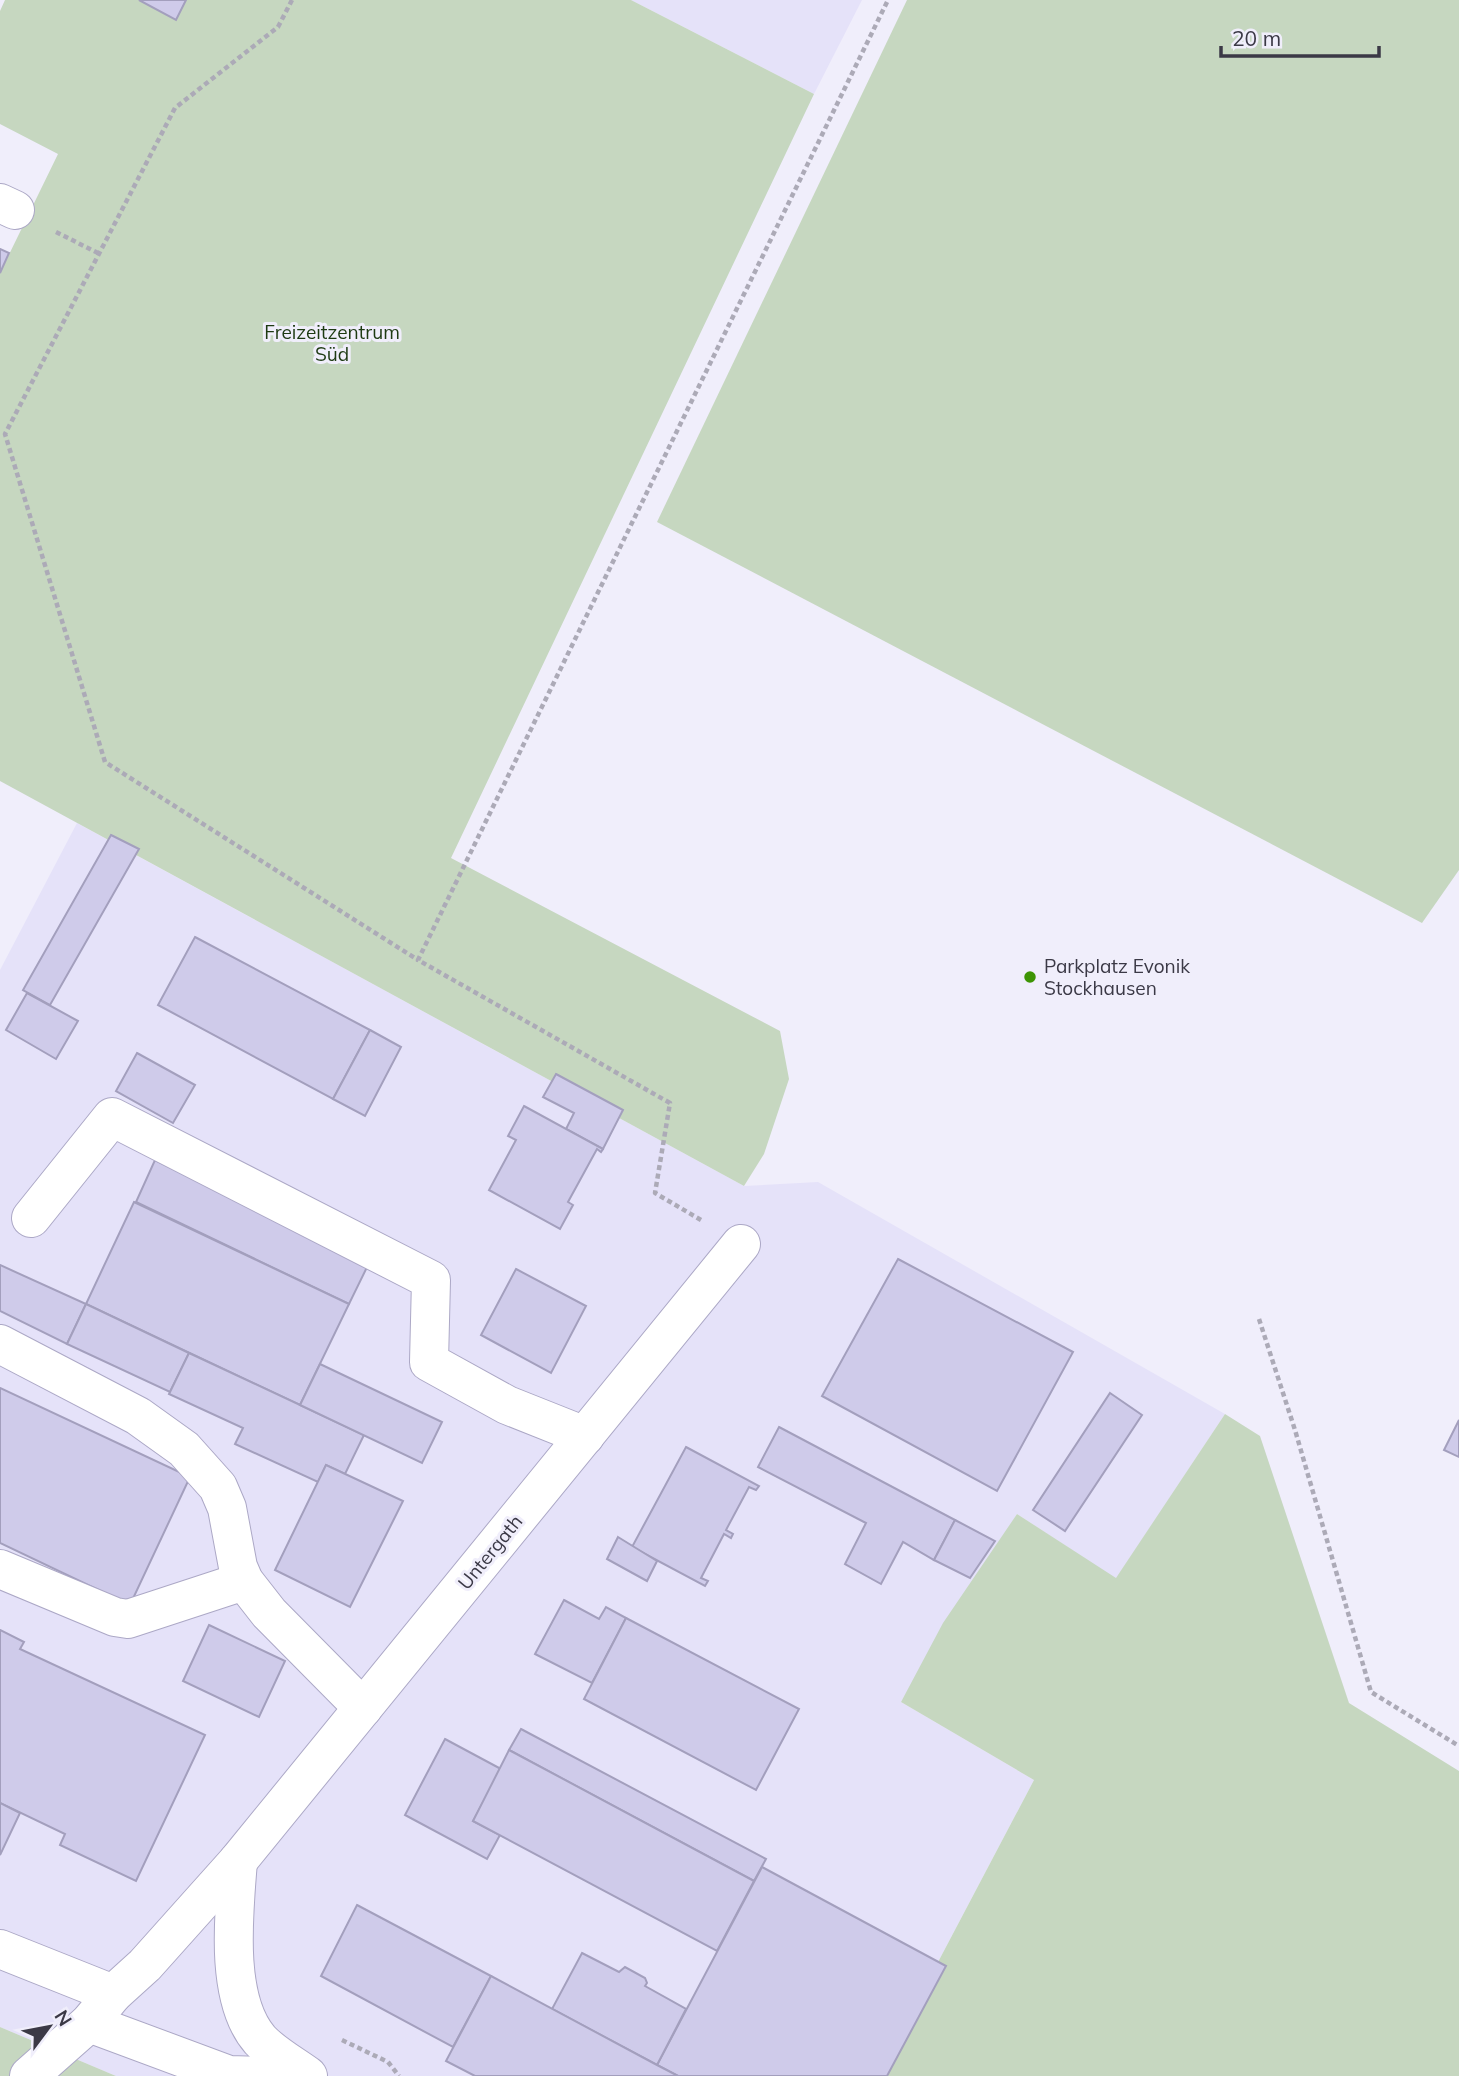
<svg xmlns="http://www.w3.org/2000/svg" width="1459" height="2076" viewBox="0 0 1459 2076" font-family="Mulish,sans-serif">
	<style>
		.built { fill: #e5e2f9 }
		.green { fill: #c6d7c0 }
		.building { fill: #cfcbea; stroke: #a39fbd; stroke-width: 2 }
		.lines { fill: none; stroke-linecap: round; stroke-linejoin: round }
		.minor-casing { stroke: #aca8c6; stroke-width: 40 }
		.path { stroke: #acaab7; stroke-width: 4.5; stroke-dasharray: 5 3.5; stroke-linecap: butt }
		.minor { stroke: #fff; stroke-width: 38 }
		.poi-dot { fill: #3d9404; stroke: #f0eefb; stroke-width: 2.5 }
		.labels { text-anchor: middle; stroke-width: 6; stroke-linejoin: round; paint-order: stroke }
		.park-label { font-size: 19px; fill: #1d3a12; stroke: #f0eefb }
		.poi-label { font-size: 19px; fill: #3b3946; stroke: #f0eefb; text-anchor: start }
		.street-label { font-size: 19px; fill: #3b3946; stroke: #f0eefb }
	</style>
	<rect width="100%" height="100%" fill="#f0eefb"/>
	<!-- built -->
	<g class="built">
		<polygon points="631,0 862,0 814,94"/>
		<polygon points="77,823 744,1186 818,1182 1225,1414 1116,1579 1017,1514 901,1702 1034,1780 878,2076 116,2076 0,2027 0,970"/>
	</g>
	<!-- green -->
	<g class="green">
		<polygon points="5,0 631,0 814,94 451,858 780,1031 789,1079 764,1154 744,1186 0,781 0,273 58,154 0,124 0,11"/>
		<polygon points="907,0 1459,0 1459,870 1422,923 657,522"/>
		<polygon points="1225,1414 1260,1436 1349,1703 1459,1771 1459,2076 878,2076 1034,1780 901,1702 943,1623 1017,1514 1116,1578"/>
		<polygon points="0,2027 116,2076 0,2076"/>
	</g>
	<!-- building -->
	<g class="building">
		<polygon points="139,0 186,0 176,20"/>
		<polygon points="0,249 9,253 0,273"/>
		<polygon points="111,835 139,849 50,1005 23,990"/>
		<polygon points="195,937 370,1030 333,1099 158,1005"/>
		<polygon points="27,993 78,1021 56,1059 6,1030"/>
		<polygon points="370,1030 401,1047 365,1116 333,1099"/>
		<polygon points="137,1053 195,1085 173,1123 116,1091"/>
		<polygon points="556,1074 623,1110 603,1149 566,1129 574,1113 543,1097"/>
		<polygon points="524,1106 603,1149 601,1152 597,1149 568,1202 573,1205 560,1229 489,1190 516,1140 508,1136"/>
		<polygon points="155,1160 370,1261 349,1304 136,1202"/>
		<polygon points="134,1202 349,1304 300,1405 86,1304"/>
		<polygon points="898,1259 1073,1352 997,1491 822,1396"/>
		<polygon points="0,1265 86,1304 67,1344 0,1311"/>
		<polygon points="516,1269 586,1306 551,1373 481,1335"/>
		<polygon points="86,1304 189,1353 170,1392 67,1344"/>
		<polygon points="189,1353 364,1435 345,1474 326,1465 318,1482 235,1444 243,1428 169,1394"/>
		<polygon points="320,1364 442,1422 422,1463 300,1405"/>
		<polygon points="0,1388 190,1477 130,1605 0,1543"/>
		<polygon points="1110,1393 1142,1415 1065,1531 1033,1510"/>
		<polygon points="1459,1420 1459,1457 1444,1450"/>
		<polygon points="779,1427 955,1520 934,1560 903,1542 881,1584 845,1564 866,1523 758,1467"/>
		<polygon points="686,1447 759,1486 756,1490 749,1487 726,1530 733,1534 731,1538 724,1534 701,1578 708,1581 705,1586 632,1547"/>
		<polygon points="326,1465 403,1501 350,1607 275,1570"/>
		<polygon points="955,1520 995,1541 970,1578 934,1560"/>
		<polygon points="618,1537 657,1561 647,1581 607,1559"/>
		<polygon points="564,1600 599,1619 606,1607 626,1618 592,1683 535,1654"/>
		<polygon points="626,1618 799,1709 756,1790 584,1699"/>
		<polygon points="209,1625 285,1661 259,1717 183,1681"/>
		<polygon points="0,1630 24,1642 20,1649 205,1735 136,1881 60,1845 65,1834 0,1803"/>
		<polygon points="521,1729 766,1859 754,1881 509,1750"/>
		<polygon points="445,1739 501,1769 473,1821 500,1835 487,1859 405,1815"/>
		<polygon points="509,1750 754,1881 717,1951 473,1821"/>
		<polygon points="0,1803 20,1813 0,1855"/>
		<polygon points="762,1867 946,1966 887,2076 678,2076 657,2065"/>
		<polygon points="357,1905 491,1976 453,2047 321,1976"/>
		<polygon points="582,1953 619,1972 625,1967 645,1978 647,1983 645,1986 686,2009 657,2065 552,2009"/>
		<polygon points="491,1976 657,2065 678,2076 475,2076 446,2061"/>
	</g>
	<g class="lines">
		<defs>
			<g id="minor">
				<polyline points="0,203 15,210"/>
				<polyline points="31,1218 112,1117 431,1280 429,1362 507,1405 585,1436"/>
				<polyline points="0,1344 138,1416 184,1449 218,1487 227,1508 238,1567 244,1581 269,1613 363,1708"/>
				<polyline points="0,1569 115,1617 128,1619 244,1581"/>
				<path d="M238 1861C234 1912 224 1999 260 2040 273 2054 293 2065 308 2076"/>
				<polyline points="0,1949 113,1994"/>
				<polyline points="89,2023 229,2075 262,2076"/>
				<polyline points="29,2076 89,2023 113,1994 145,1965 238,1861 741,1244"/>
			</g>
		</defs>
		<!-- minor casing -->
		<use href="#minor" class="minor-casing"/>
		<!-- path -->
		<g class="path">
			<polyline points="292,0 278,27 175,108 5,434 105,762 418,960"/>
			<polyline points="56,232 100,254"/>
			<polyline points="701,1220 655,1193 670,1103 418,960 888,0"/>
			<polyline points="1259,1319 1295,1430 1371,1692 1459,1746"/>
			<polyline points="342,2040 388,2062 399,2076"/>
		</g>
		<!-- minor -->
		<use href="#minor" class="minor"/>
	</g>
	<!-- markers -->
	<circle class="poi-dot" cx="1030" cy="977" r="7"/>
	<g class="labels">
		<!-- park labels -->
		<g class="park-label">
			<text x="332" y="339">Freizeitzentrum<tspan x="332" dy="22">Süd</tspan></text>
		</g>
		<!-- poi labels -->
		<g class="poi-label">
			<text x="1044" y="973">Parkplatz Evonik<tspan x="1044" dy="22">Stockhausen</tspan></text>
		</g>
		<!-- street labels -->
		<g class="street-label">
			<text transform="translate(490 1552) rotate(-51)" y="7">Untergath</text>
		</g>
	</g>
	<!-- north arrow -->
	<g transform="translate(49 2027) rotate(58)" stroke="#f0eefb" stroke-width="5" paint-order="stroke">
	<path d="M0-5L12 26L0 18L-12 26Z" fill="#3b3946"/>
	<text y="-10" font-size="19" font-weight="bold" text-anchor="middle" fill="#3b3946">N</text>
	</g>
	<!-- scale -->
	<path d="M1221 46v10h158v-10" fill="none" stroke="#3b3946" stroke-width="3.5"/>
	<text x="1232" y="46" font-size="21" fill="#3b3946" stroke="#f0eefb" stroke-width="5" paint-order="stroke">20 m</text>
</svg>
